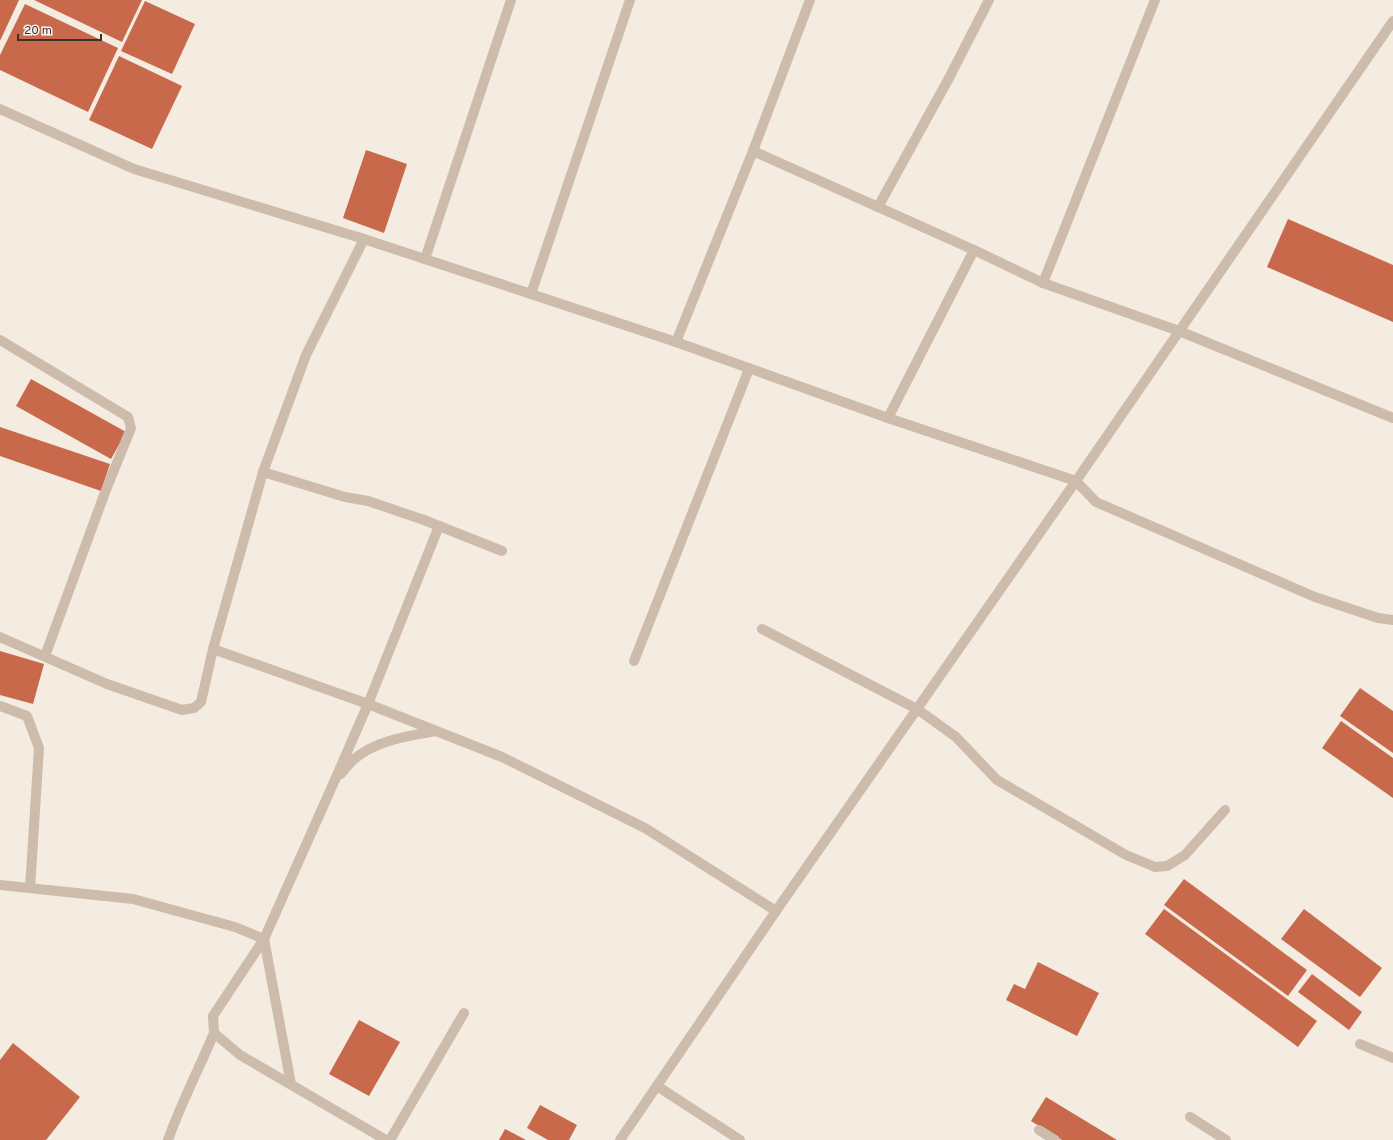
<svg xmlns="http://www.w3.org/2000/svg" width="1393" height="1140" viewBox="0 0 1393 1140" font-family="Overpass,sans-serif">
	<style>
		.building { fill: #c8694b }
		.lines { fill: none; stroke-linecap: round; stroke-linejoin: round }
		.minor { stroke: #cdbbac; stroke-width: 10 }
	</style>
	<rect width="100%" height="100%" fill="#f4ebe1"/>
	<!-- building -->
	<g class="building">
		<polygon points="0,0 19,0 0,41"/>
		<polygon points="34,0 142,0 122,42"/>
		<polygon points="145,1 195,24 172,74 121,51"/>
		<polygon points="25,4 118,48 88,112 0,70 0,55"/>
		<polygon points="119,56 182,86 152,149 89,120"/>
		<polygon points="366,150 407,164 384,233 343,218"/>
		<polygon points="1288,219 1393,265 1393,322 1267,267"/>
		<polygon points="31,379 126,432 111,459 16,406"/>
		<polygon points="0,427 110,464 101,491 0,456"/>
		<polygon points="0,651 44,664 33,704 0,695"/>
		<polygon points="1360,688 1393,711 1393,753 1340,716"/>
		<polygon points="1341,721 1393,758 1393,798 1322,748"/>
		<polygon points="1184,879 1307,970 1288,996 1164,905"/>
		<polygon points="1164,909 1317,1021 1298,1047 1145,934"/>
		<polygon points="1304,909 1382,968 1360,997 1281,939"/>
		<polygon points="1038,962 1099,993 1077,1036 1006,1000 1014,984 1025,989"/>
		<polygon points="1312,974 1362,1012 1349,1030 1298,992"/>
		<polygon points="359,1020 400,1042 369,1096 329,1074"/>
		<polygon points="13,1043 80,1097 46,1140 0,1140 0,1060"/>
		<polygon points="1046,1097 1117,1140 1062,1140 1031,1121"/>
		<polygon points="540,1105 577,1125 569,1140 548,1140 527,1128"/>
		<polygon points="505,1129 526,1140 499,1140"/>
	</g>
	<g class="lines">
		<!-- minor -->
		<g class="minor">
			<polyline points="0,109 134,169 364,239 531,294 676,342 888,418 1076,481 1096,502 1315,597 1378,618 1393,620"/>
			<polyline points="753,151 974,250 1043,283 1179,331 1393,418"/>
			<polyline points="878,207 949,78 989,0"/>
			<polyline points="425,259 511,0"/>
			<polyline points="1043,283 1155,0"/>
			<polyline points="531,294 630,0"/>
			<polyline points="0,340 128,417 131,428 104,495 45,656"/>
			<polyline points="676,342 753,151 810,0"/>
			<polyline points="888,418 974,250"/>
			<polyline points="263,472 345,497 368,501 424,520 502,551"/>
			<polyline points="762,629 917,709 956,737 997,780 1126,855 1155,867 1167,866 1185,855 1225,810"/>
			<polyline points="0,637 107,684 182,710 194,708 201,702 213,649 263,472 306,355 364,239"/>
			<polyline points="213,649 368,704 502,757 645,828 776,911"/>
			<polyline points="634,661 749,369"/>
			<polyline points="0,706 27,716 39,748 30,888"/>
			<path d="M341 774C345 769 349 764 353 760 376 740 408 736 436 731"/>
			<polyline points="0,885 133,899 235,927 264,939"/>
			<polyline points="264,939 291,1084"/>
			<polyline points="1360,1044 1393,1058"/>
			<polyline points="657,1086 740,1140"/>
			<polyline points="1190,1117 1226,1140"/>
			<polyline points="1039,1130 1055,1140"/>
			<path d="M168 1140C181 1103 199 1069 214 1033"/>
			<polyline points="386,1140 240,1055 214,1033 213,1016 264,939 334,782 368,704 439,526"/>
			<polyline points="390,1140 464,1013"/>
			<polyline points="620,1140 776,911 1076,481 1393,21"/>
		</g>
	</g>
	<!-- scale -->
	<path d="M18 34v6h83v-6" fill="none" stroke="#3b302b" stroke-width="2"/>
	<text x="24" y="34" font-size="12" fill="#3b302b" stroke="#fbf5ee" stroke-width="3" paint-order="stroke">20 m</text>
</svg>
